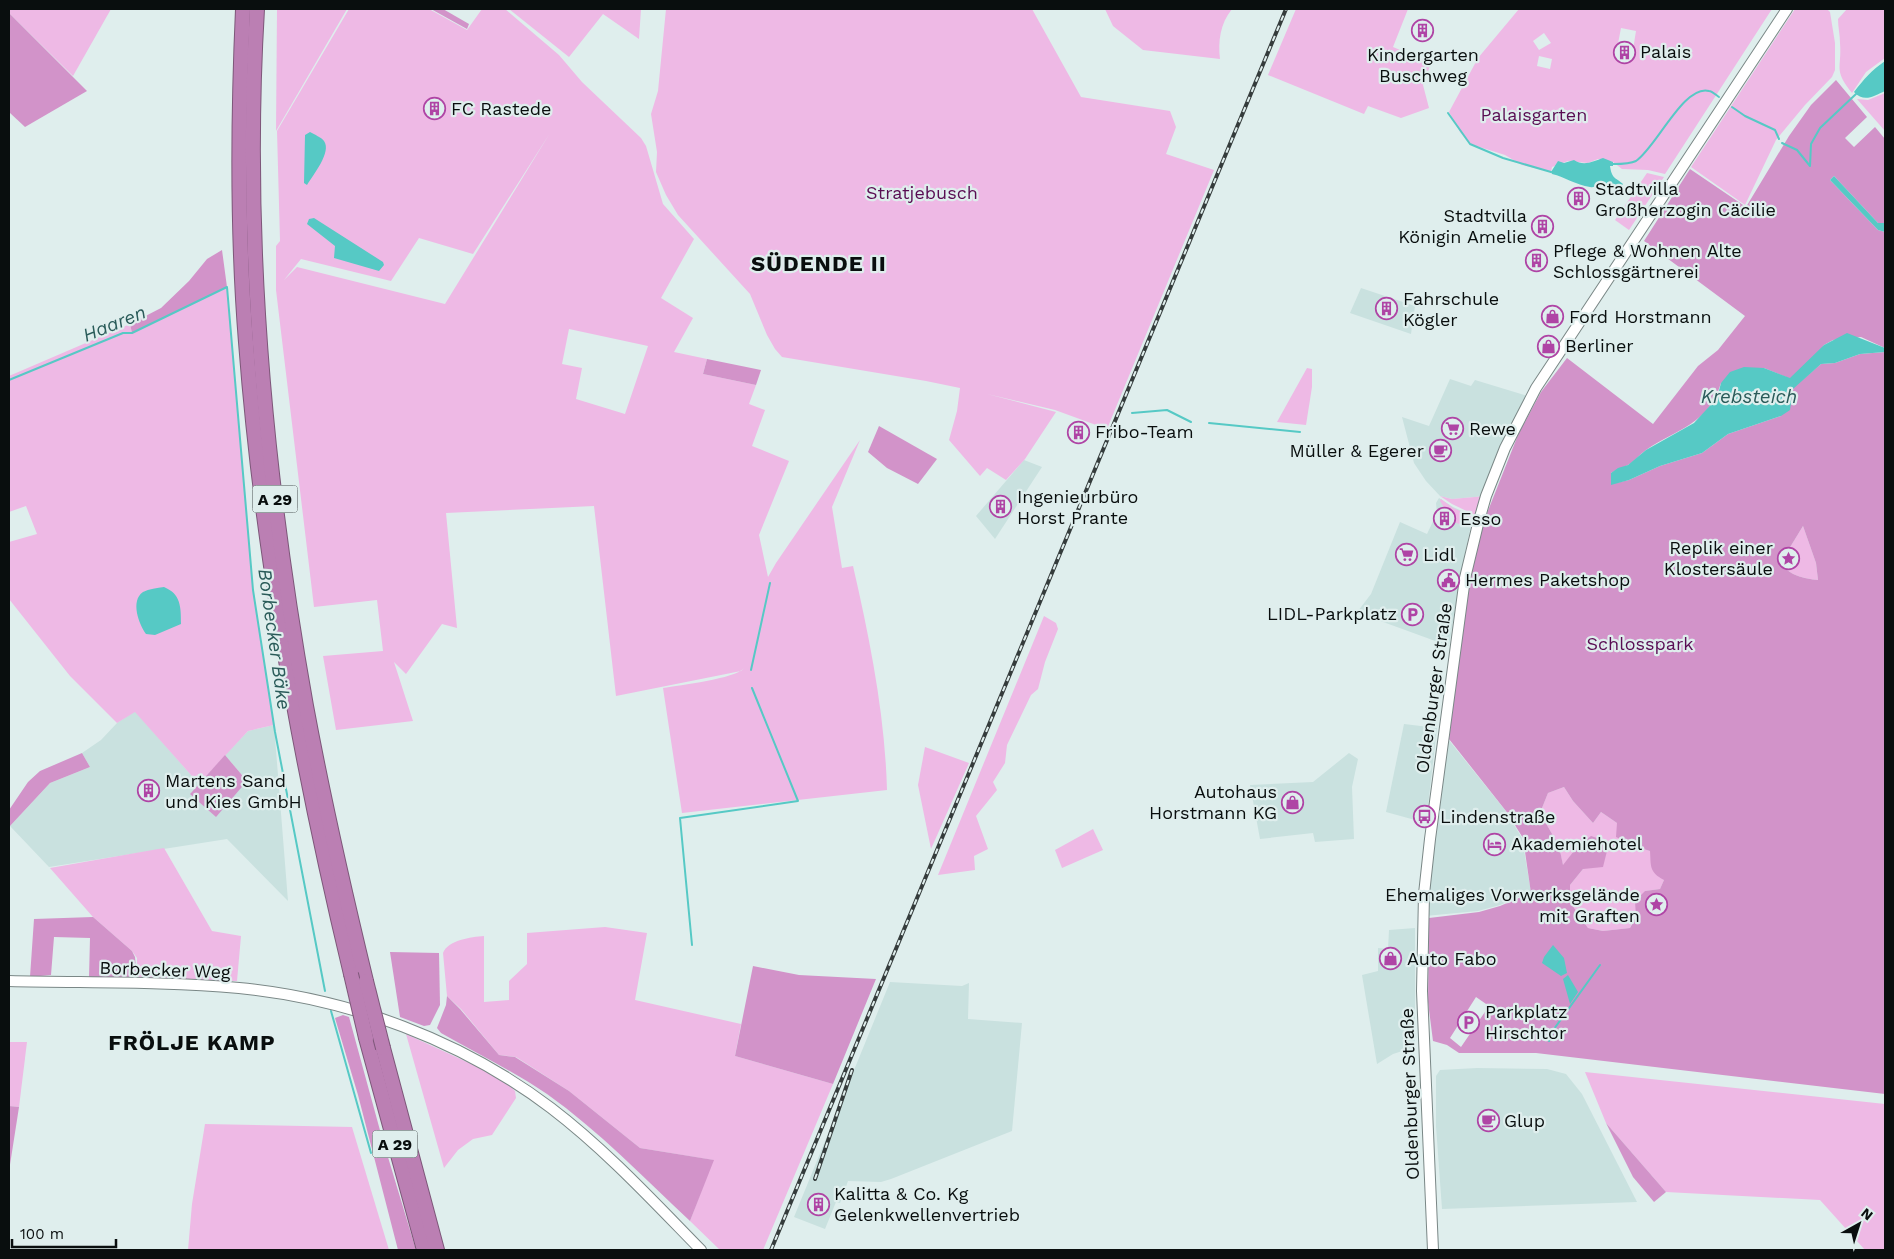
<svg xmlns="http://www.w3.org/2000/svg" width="1894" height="1259" viewBox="0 0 1894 1259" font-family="'Work Sans',sans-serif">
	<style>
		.built { fill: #c9e1df }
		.green { fill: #eeb9e5; fill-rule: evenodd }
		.forest { fill: #d293c9; fill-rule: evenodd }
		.water { fill: #56c9c5 }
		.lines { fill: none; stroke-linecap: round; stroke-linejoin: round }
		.stream { stroke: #56c9c5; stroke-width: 2 }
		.minor-casing { stroke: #7a8786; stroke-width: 12 }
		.highway-casing { stroke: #7d5779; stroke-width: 16 }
		.minor { stroke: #fff; stroke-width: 10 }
		.highway { stroke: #bb7fb3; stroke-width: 14 }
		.rail-casing { stroke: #353c3c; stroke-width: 4 }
		.rail { stroke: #dfeeed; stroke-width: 2; stroke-dasharray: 5.5; stroke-linecap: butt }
		.highway-bridge-casing { stroke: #7d5779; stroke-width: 16; stroke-linecap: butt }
		.highway-bridge { stroke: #bb7fb3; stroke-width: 14 }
		.labels { text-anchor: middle; stroke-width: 4.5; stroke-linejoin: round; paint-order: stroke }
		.shield { fill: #dfeeed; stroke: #495151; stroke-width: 1 }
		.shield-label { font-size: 16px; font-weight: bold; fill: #090e0e }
		.poi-label { font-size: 18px; fill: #090e0e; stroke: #dfeeed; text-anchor: start }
		.park-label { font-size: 18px; fill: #590d53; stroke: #dfeeed }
		.street-label { font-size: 18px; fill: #090e0e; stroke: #dfeeed }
		.water-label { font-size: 19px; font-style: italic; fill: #2a5b59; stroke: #dfeeed }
		.district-label { font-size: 22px; font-weight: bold; letter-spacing: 1px; fill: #090e0e; stroke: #dfeeed }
	</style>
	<rect width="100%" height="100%" fill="#dfeeed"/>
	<!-- built -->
	<g class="built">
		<polygon points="1361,288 1415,306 1411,334 1350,313"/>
		<polygon points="1450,379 1471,386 1475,380 1531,397 1486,496 1452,499 1440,496 1426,481 1414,463 1402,417 1429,426"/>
		<polygon points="1024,460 1042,467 995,539 976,516"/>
		<polygon points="1439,498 1453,507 1473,516 1460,577 1449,646 1364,615 1358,611 1371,594 1400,522 1427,534 1437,513 1436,503"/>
		<polygon points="135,711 199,784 190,794 247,781 225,755 248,731 274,725 288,901 227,839 49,867 10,826 50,783 90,767 82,753 101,740 117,723"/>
		<polygon points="1404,724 1437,728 1426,823 1386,812"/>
		<polygon points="1448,739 1505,810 1522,838 1531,892 1500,905 1478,911 1425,916"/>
		<polygon points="1349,753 1358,759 1352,787 1354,839 1315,842 1313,833 1260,839 1250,785 1313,782"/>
		<polygon points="1415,928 1415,1047 1393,1054 1377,1064 1362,975 1378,971 1378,948 1388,949 1389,930"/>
		<polygon points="890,982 962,986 969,983 968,1019 1022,1023 1012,1131 891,1179 881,1182 848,1181 840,1203 836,1202 825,1229 794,1217"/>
		<polygon points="1477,1068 1547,1069 1566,1074 1582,1094 1637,1202 1442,1209 1436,1126 1436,1076 1440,1070"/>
	</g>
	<!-- green -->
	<g class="green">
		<polygon points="9,9 111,9 73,76 9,13"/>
		<polygon points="277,9 347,9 276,131"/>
		<path d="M349 9H429L467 30 482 9H505L559 55 582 82 641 138 646 146 663 204 694 239 661 298 693 318 674 352 707 359 703 374 756 385 749 404 765 410 752 446 789 461 759 535 768 577 776 563 860 440 832 507 842 568 853 566C870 640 885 715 887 790L682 813 663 688C680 685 735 679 744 668L741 671 616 696 594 506 446 513 457 628 442 624 406 674 394 662 413 721 336 730 323 656 383 651 377 600 314 607 276 290V246L280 241 277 131ZM550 133 445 304 297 267 284 280 301 259 391 281 419 238 473 254ZM569 329 648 346 625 414 576 399 582 368 562 364Z"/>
		<polygon points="509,9 641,9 639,39 603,14 569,57"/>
		<polygon points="666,9 1032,9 1081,97 1170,111 1176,127 1166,154 1214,170 1107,429 1055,410 987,394 1056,412 1025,459 1006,480 987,468 980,476 949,440 957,411 960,388 926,381 782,357 775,349 767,335 750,294 678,215 666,195 656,172 657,152 651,114 658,91"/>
		<path d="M1105 9H1232C1220 24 1218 41 1220 59L1143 50 1113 26Z"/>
		<polygon points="1296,9 1408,9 1393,47 1431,63 1423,85 1429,108 1401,118 1368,106 1364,114 1268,75"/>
		<path d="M1519 9H1772L1665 174 1648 170 1622 169 1613 162 1598 159 1588 163 1568 161 1552 167 1551 172 1522 165 1505 155 1470 144 1460 132 1449 112 1478 58ZM1621 28 1636 31 1631 62 1615 59ZM1544 33 1551 43 1539 50 1533 41ZM1539 56 1552 59 1550 69 1537 66Z"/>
		<polygon points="1795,9 1827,9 1830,12 1835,43 1835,70 1832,77 1805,105 1776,140 1745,205 1691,167"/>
		<path d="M1847 9H1885V58L1866 72 1852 93C1833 69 1842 69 1840 43 1840 35 1838 27 1838 19Z"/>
		<polygon points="1885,93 1885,131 1857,99 1868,100"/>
		<polygon points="1647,173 1664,177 1629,230 1615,220"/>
		<polygon points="227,287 253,590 274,725 248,731 199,784 135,712 117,723 70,676 9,599 9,542 37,534 26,506 9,512 9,376 130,324 132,333"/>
		<polygon points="1307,368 1312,369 1312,387 1306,425 1277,422"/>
		<polygon points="1440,496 1452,499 1486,496 1479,517 1452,504"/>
		<polygon points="1441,499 1453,508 1472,516 1469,527 1453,522 1440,501"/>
		<path d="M1803 526 1816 563 1818 580C1805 579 1787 575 1781 562Z"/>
		<polygon points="1044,616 1056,623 1058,629 1045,662 1038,689 1031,695 1007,745 1005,763 993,782 997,790 976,816 988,849 974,856 975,870 938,875"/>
		<polygon points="925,747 969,763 931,849 918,785"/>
		<polygon points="1564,787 1573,801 1593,823 1601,812 1617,823 1637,847 1650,851 1664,880 1660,889 1645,891 1630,928 1603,931 1588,928 1570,902 1570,885 1583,869 1607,851 1603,840 1591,837 1577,847 1563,866 1559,846 1540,813 1548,793"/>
		<polygon points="1093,829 1103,850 1062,868 1055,850"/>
		<polygon points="164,848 212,931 241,936 237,981 137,979 137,958 132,951 93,917 50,868"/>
		<path d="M605 927 647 933 635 1000 741 1024 735 1056 833 1084 763 1250H720L690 1221 713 1160 640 1148 569 1091 516 1057 499 1055 461 1009 447 996 443 953C448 940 471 937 484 936V1002L509 1000V981L527 964V933Z"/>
		<polygon points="406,1034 478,1067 509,1085 515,1091 516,1098 492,1135 473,1139 458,1150 444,1168"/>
		<polygon points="9,1042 27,1042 19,1107 9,1106"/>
		<polygon points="1585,1072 1885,1104 1885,1250 1865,1250 1820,1200 1666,1192 1606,1123"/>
		<polygon points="205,1124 352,1127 389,1250 188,1250 192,1204"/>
	</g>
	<!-- forest -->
	<g class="forest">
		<polygon points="431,9 443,9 469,24 467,29"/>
		<polygon points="9,13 87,91 25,127 9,112"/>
		<path d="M1836 80 1867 117 1845 138 1854 147 1875 127 1885 139V223H1878L1834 176 1830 180 1878 230 1885 232V348L1861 337 1833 340 1824 345 1793 388 1821 364 1835 363 1860 354 1885 352V1094L1536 1053H1459L1447 1045 1433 1041 1428 1002 1429 918 1479 912 1500 906 1531 893 1523 838 1506 811 1449 739 1468 579 1478 536 1518 435 1541 392 1567 358 1653 424 1698 366 1718 350 1745 316 1644 241 1690 169 1746 207 1789 136 1811 105ZM1764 368 1791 379 1781 416 1728 434 1702 453 1660 466 1629 480 1611 484V473C1617 469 1622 468 1628 465 1635 461 1640 454 1646 450 1678 428 1708 425 1721 383ZM1803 526 1816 563 1818 580C1805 579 1787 575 1781 562ZM1564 787 1573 801 1593 823 1601 812 1617 823 1616 837 1637 847 1650 851C1651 866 1649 872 1664 880L1660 889 1645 891 1635 901 1636 917 1630 928 1603 931 1588 928 1570 902V885L1583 869 1603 867 1607 851 1603 840 1591 836 1577 847 1563 865 1559 846 1540 813 1548 793ZM1476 997 1489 1006 1461 1047 1450 1038Z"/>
		<polygon points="222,250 227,287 132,333 130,324 161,308 189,281 207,259"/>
		<polygon points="707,359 761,370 756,385 703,374"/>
		<polygon points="879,426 937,459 918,484 887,468 868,452"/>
		<polygon points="82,753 90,767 50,783 10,826 9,810 28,782 40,771"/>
		<polygon points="225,755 247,781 216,817 190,794"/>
		<polygon points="93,917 132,951 135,957 137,979 89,978 90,938 54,937 51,975 30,977 34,919"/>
		<polygon points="390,952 439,953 440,1005 430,1025 424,1026 400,1017"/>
		<polygon points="753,966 799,975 876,979 833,1084 735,1056"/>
		<path d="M447 996 460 1009 499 1055 515 1057 569 1091 640 1148 714 1160 690 1221C644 1178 599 1131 547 1094 513 1071 476 1053 441 1033L437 1028 446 1005Z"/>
		<polygon points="343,1015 349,1017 381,1134 416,1250 398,1250 358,1095 335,1018"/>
		<polygon points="9,1106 19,1107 9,1171"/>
		<polygon points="1606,1123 1666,1192 1654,1202 1633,1177"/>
	</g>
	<!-- water -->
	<g class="water">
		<path d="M1885 61V91C1874 96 1864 103 1854 92 1864 79 1872 70 1885 61Z"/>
		<path d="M310 132C315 135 321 137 324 141 332 152 313 175 307 185L304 183 305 135Z"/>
		<path d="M1603 158 1613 162V166H1610C1612 179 1615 177 1623 184L1621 187C1614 189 1608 185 1601 185 1597 185 1595 188 1590 187 1576 185 1565 177 1552 174L1551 172 1558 161 1564 163 1574 160C1584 167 1594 161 1603 158Z"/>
		<polygon points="1834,176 1878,223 1885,223 1885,232 1878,230 1830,180"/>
		<polygon points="314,218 383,262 384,265 379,271 334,258 335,246 307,224 309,219"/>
		<polygon points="1847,333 1885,348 1885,352 1860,354 1835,363 1821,364 1793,389 1790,410 1781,416 1728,434 1702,453 1660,466 1629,480 1611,485 1611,473 1618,468 1628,465 1646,450 1694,423 1717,398 1721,383 1730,372 1744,367 1764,368 1790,378 1824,345"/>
		<path d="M164 587C181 594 181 607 181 624L155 635 146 634C139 624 130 601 143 592 149 589 157 588 164 587Z"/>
		<polygon points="1553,945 1564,958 1567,973 1561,976 1542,963 1544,957"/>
		<polygon points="1568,975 1578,992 1570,1004 1563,979"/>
	</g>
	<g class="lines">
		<!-- stream -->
		<g class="stream">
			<polyline points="1732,107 1745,116 1775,130 1779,139"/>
			<polyline points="1448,113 1470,144 1503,158 1551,172"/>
			<polyline points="1782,143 1797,150 1810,166 1811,144 1820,128 1856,94"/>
			<path d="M1613 164C1620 164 1630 164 1636 161 1656 148 1684 84 1709 91 1712 91 1716 95 1719 97"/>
			<polyline points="9,380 123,333 132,333 227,287 253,590 275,732 325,991"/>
			<polyline points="1132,413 1167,410 1191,422"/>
			<polyline points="1209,423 1300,432"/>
			<polyline points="751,670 770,583"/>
			<polyline points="692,945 680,818 798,801 752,688"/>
			<polyline points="331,1011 371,1153"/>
			<polyline points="1549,1041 1554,1029 1600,965"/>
		</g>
		<defs>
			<g id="minor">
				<path d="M9 981C85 983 163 981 239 988 351 999 461 1040 551 1108 606 1150 653 1201 701 1250"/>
				<polyline points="1433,1250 1422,991 1424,894 1430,839 1465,578 1478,524 1486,496 1505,448 1536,388 1787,9"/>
			</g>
			<g id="highway">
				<path d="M243 9C238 120 237 231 246 342 262 556 301 766 351 974"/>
				<path d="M257 9C243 242 265 476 306 706 323 798 344 890 366 981"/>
				<polyline points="366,1038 424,1250"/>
				<polyline points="383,1048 437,1250"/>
			</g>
		</defs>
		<!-- minor casing -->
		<use href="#minor" class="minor-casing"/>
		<!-- highway casing -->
		<use href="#highway" class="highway-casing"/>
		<!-- minor -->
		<use href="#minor" class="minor"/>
		<!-- highway -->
		<use href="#highway" class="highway"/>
		<defs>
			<g id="rail">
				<polyline points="815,1179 852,1070"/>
				<polyline points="771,1250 1286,9"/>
			</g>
		</defs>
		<!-- rail casing -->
		<use href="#rail" class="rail-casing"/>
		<!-- rail -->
		<use href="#rail" class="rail"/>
		<defs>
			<g id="highway-bridge">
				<polyline points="351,974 366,1038"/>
				<polyline points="366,981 383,1048"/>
			</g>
		</defs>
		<!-- highway-bridge casing -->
		<use href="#highway-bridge" class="highway-bridge-casing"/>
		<!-- highway-bridge -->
		<use href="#highway-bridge" class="highway-bridge"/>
	</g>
	<!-- icons -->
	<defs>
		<symbol id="building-ring" viewBox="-11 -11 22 22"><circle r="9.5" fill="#dfeeed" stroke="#af44a5" stroke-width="1.5"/><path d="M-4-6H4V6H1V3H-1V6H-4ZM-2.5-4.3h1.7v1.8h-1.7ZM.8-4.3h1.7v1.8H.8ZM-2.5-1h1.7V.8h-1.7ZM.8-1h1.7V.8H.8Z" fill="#af44a5"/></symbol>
		<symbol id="shop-ring" viewBox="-11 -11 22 22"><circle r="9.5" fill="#dfeeed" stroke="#af44a5" stroke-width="1.5"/><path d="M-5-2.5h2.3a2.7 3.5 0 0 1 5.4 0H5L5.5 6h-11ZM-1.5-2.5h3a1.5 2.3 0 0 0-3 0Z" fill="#af44a5"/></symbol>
		<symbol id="supermarket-ring" viewBox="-11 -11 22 22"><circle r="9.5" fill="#dfeeed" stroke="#af44a5" stroke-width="1.5"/><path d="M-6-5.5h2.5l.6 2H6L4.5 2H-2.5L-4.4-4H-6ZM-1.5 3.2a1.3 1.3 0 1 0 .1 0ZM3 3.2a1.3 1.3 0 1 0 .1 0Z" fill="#af44a5"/></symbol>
		<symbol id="cafe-ring" viewBox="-11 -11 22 22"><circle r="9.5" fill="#dfeeed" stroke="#af44a5" stroke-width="1.5"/><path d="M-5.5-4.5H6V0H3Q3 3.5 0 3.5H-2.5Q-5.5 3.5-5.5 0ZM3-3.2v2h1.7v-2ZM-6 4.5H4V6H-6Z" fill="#af44a5"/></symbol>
		<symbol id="sight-ring" viewBox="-11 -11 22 22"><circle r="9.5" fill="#dfeeed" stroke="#af44a5" stroke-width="1.5"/><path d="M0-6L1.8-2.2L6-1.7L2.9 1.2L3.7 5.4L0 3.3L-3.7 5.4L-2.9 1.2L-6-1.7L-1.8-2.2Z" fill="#af44a5"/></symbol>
		<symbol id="civic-ring" viewBox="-11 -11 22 22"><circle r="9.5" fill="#dfeeed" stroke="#af44a5" stroke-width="1.5"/><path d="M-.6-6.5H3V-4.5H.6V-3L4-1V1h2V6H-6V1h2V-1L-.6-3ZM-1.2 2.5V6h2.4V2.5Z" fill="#af44a5"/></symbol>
		<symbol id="parking-ring" viewBox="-11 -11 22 22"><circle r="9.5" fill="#dfeeed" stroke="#af44a5" stroke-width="1.5"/><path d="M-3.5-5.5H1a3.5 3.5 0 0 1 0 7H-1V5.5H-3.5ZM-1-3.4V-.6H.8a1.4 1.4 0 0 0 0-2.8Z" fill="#af44a5"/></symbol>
		<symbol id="bus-ring" viewBox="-11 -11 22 22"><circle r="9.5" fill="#dfeeed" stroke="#af44a5" stroke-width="1.5"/><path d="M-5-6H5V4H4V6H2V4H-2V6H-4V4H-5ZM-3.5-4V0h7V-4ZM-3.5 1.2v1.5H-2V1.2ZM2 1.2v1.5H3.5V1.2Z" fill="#af44a5"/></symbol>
		<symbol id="hotel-ring" viewBox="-11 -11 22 22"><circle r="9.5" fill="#dfeeed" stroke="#af44a5" stroke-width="1.5"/><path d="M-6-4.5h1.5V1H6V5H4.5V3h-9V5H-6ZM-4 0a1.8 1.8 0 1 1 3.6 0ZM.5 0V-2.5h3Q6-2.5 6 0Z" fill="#af44a5"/></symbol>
	</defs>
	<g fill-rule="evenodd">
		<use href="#building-ring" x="1410" y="18" width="25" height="25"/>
		<use href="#building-ring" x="1612" y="40" width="25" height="25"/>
		<use href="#building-ring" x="422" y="96" width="25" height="25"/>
		<use href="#building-ring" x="1566" y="186" width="25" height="25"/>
		<use href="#building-ring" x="1530" y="214" width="25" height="25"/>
		<use href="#building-ring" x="1524" y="248" width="25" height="25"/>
		<use href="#building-ring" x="1374" y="296" width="25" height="25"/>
		<use href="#shop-ring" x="1540" y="304" width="25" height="25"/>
		<use href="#shop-ring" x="1536" y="334" width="25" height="25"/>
		<use href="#supermarket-ring" x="1440" y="416" width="25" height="25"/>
		<use href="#building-ring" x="1066" y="420" width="25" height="25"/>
		<use href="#cafe-ring" x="1428" y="438" width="25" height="25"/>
		<use href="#building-ring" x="988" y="494" width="25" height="25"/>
		<use href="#building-ring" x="1432" y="506" width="25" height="25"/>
		<use href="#supermarket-ring" x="1394" y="542" width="25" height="25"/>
		<use href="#sight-ring" x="1776" y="546" width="25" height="25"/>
		<use href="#civic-ring" x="1436" y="568" width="25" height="25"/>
		<use href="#parking-ring" x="1400" y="602" width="25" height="25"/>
		<use href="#building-ring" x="136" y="778" width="25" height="25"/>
		<use href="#shop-ring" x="1280" y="790" width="25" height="25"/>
		<use href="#bus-ring" x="1412" y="804" width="25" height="25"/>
		<use href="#hotel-ring" x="1482" y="832" width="25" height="25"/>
		<use href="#sight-ring" x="1644" y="892" width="25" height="25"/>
		<use href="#shop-ring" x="1378" y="946" width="25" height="25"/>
		<use href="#parking-ring" x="1456" y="1010" width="25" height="25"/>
		<use href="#cafe-ring" x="1476" y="1108" width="25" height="25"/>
		<use href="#building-ring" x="806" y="1192" width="25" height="25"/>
	</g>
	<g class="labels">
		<!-- shield labels -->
		<g class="shield">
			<rect x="252.5" y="485.5" width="45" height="27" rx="4"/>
			<rect x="372.5" y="1130.5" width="45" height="27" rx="4"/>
		</g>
		<g class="shield-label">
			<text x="275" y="505">A 29</text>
			<text x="395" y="1150">A 29</text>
		</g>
		<!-- poi labels -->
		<g class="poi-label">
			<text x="1640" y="58">Palais</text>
			<text x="1423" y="61" text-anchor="middle">Kindergarten<tspan x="1423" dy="21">Buschweg</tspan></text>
			<text x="451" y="115">FC Rastede</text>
			<text x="1595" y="195">Stadtvilla<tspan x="1595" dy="21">Großherzogin Cäcilie</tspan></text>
			<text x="1527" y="222" text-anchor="end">Stadtvilla<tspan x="1527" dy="21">Königin Amelie</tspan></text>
			<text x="1553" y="257">Pflege &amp; Wohnen Alte<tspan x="1553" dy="21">Schlossgärtnerei</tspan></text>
			<text x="1403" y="305">Fahrschule<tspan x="1403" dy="21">Kögler</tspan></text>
			<text x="1569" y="323">Ford Horstmann</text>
			<text x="1565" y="352">Berliner</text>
			<text x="1469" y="435">Rewe</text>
			<text x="1095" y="438">Fribo-Team</text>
			<text x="1424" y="457" text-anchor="end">Müller &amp; Egerer</text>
			<text x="1017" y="503">Ingenieurbüro<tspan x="1017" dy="21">Horst Prante</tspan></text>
			<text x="1460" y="525">Esso</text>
			<text x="1773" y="554" text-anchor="end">Replik einer<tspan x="1773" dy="21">Klostersäule</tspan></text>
			<text x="1423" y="561">Lidl</text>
			<text x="1465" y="586">Hermes Paketshop</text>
			<text x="1397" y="620" text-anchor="end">LIDL-Parkplatz</text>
			<text x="165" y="787">Martens Sand<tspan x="165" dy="21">und Kies GmbH</tspan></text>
			<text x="1277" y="798" text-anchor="end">Autohaus<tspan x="1277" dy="21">Horstmann KG</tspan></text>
			<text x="1440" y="823">Lindenstraße</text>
			<text x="1511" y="850">Akademiehotel</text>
			<text x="1640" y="901" text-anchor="end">Ehemaliges Vorwerksgelände<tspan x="1640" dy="21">mit Graften</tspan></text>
			<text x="1407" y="965">Auto Fabo</text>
			<text x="1485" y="1018">Parkplatz<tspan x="1485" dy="21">Hirschtor</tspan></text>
			<text x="1504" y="1127">Glup</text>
			<text x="834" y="1200">Kalitta &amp; Co. Kg<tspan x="834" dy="21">Gelenkwellenvertrieb</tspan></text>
		</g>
		<!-- park labels -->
		<g class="park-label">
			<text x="1534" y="121">Palaisgarten</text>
			<text x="922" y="199">Stratjebusch</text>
			<text x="1640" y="650">Schlosspark</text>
		</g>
		<!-- street labels -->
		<g class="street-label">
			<text transform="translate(1434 688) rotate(-82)" y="6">Oldenburger Straße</text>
			<text transform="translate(165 970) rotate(2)" y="6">Borbecker Weg</text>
			<text transform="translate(1410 1094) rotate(-92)" y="6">Oldenburger Straße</text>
		</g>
		<!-- water labels -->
		<g class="water-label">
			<text transform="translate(114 323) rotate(-22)" y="7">Haaren</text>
			<text x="1749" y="403">Krebsteich</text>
			<text transform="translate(275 639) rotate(82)" y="7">Borbecker Bäke</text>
		</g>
		<!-- district labels -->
		<g class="district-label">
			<text x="819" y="271">SÜDENDE II</text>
			<text x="192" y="1050">FRÖLJE KAMP</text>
		</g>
	</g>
	<!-- border -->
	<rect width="1894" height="1259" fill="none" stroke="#090e0e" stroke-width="20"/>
	<!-- north arrow -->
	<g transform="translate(1859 1224) rotate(39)" stroke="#dfeeed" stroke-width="4" paint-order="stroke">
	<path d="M0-4L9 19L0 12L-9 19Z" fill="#090e0e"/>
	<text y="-8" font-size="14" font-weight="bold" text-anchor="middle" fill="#090e0e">N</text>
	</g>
	<!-- scale -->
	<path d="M12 1239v8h104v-8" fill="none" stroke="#090e0e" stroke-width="2.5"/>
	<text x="20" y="1239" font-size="15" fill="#090e0e" stroke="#dfeeed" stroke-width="4" paint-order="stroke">100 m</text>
</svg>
